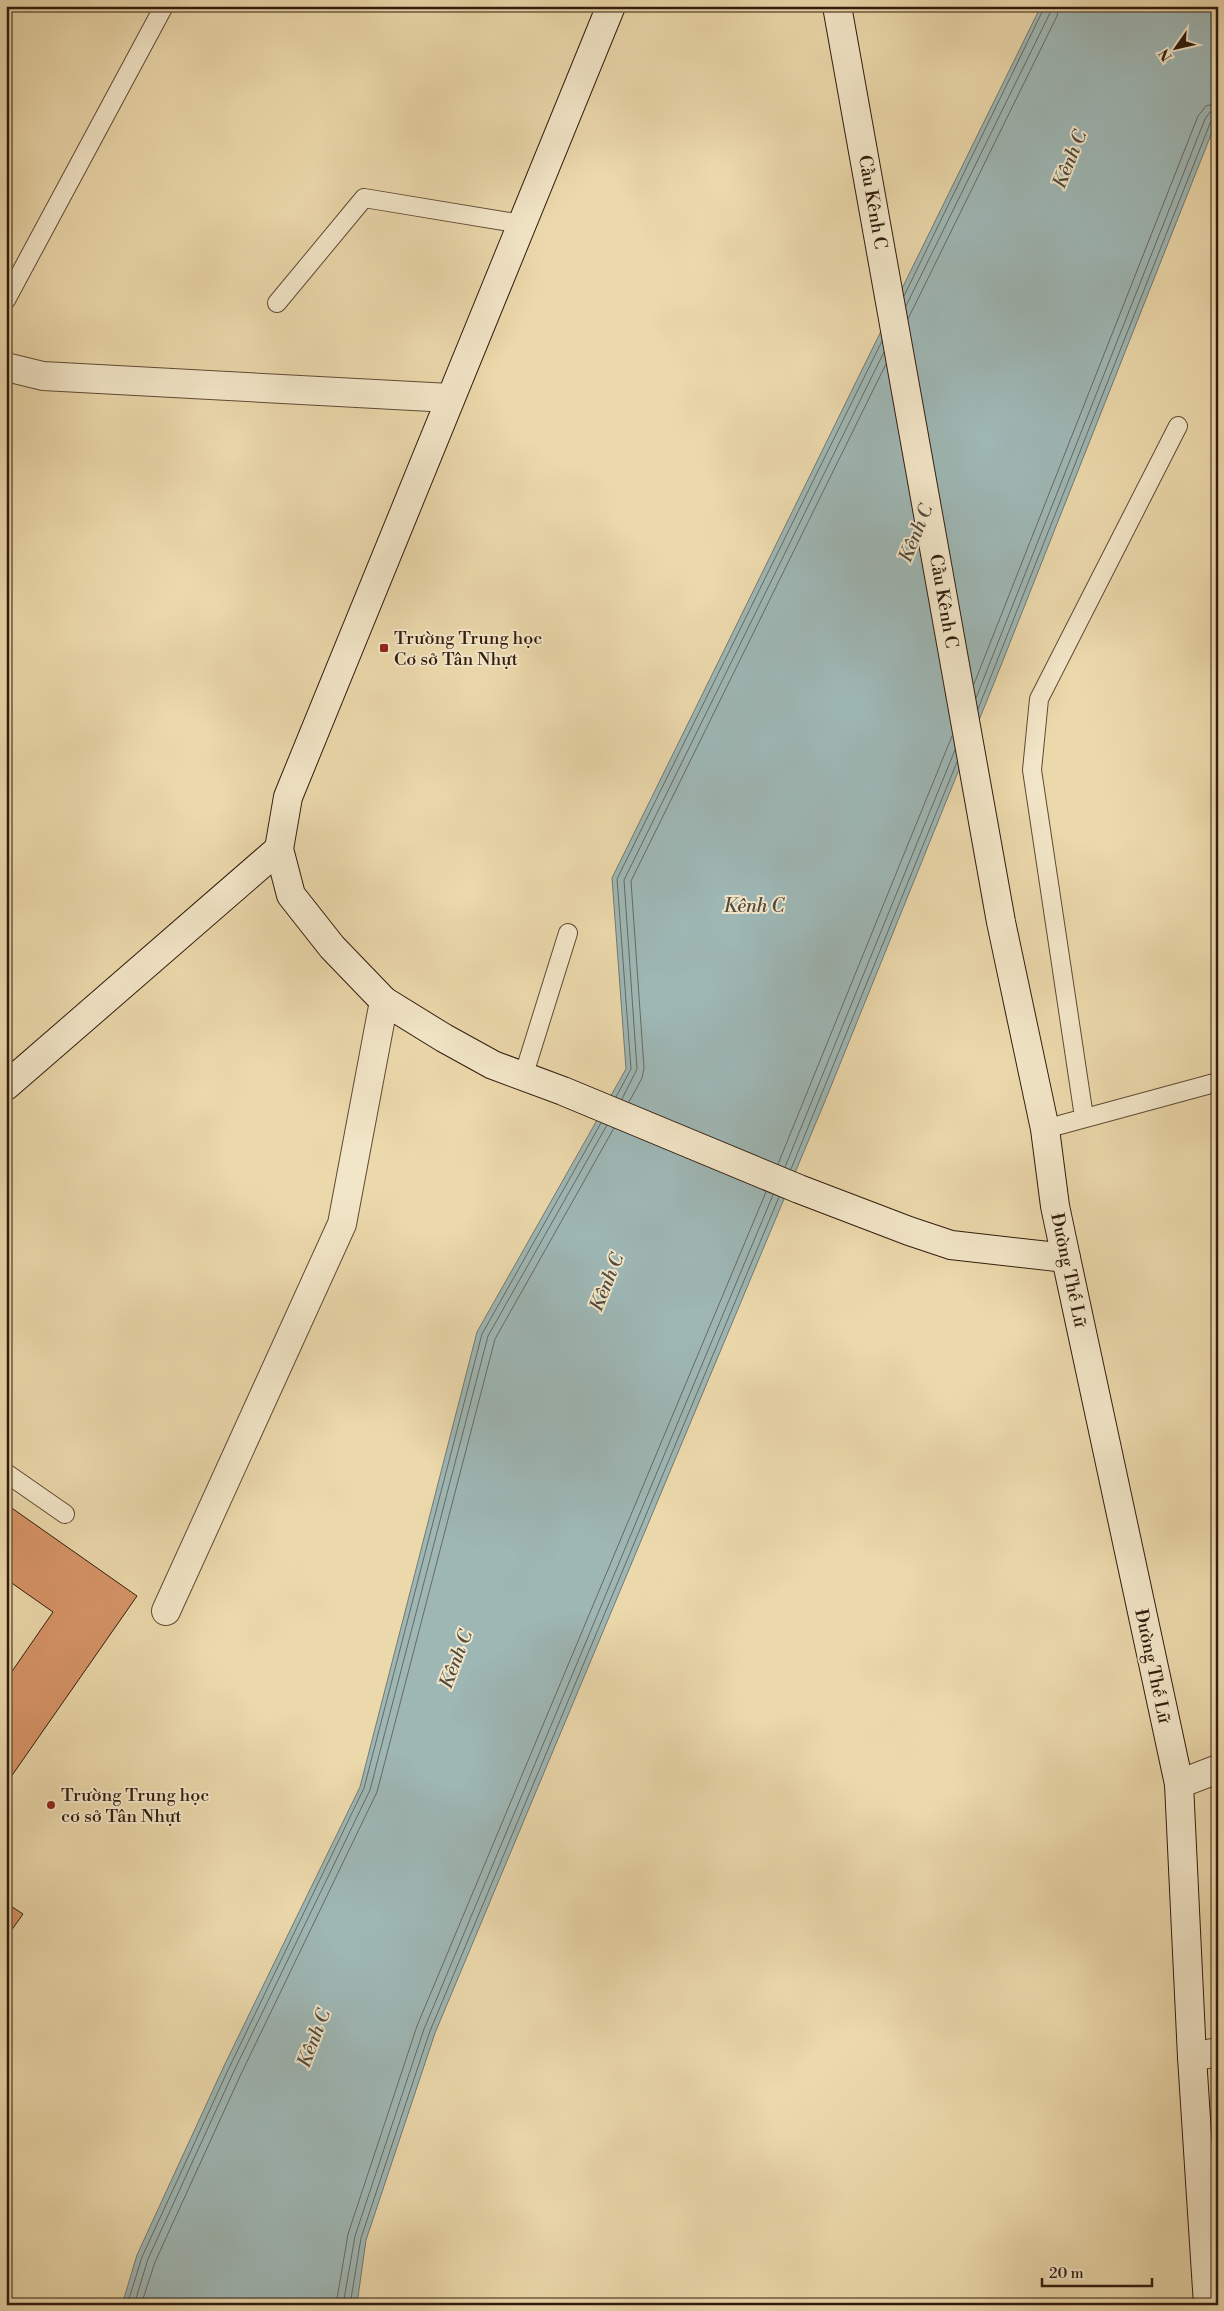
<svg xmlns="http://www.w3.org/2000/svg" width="1224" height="2311" viewBox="0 0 1224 2311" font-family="'Libre Bodoni',serif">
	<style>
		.water { fill: #9eb7b5; stroke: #727972 }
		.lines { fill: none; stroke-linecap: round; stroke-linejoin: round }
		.shore { stroke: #686961; stroke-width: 1 }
		.building { fill: #d69467; stroke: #311b0d }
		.lane-casing { stroke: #604a34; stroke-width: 20 }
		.street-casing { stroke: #604a34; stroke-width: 30 }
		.secondary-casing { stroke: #311b0d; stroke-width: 30 }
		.lane { stroke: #f2e6c8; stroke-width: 18 }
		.street { stroke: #f2e6c8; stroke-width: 28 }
		.secondary { stroke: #f2e6c8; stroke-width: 28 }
		.poi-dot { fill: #8f2418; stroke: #f2e6c8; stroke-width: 2 }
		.labels { text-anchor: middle; stroke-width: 4; stroke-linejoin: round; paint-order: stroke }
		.street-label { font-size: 18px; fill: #311b0d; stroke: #f2e6c8 }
		.poi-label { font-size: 18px; fill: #311b0d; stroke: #f2e6c8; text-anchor: start }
		.water-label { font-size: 19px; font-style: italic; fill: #524a3f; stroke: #f2e6c8 }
	</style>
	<rect width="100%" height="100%" fill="#ebd8ab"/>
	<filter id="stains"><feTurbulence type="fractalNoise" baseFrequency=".004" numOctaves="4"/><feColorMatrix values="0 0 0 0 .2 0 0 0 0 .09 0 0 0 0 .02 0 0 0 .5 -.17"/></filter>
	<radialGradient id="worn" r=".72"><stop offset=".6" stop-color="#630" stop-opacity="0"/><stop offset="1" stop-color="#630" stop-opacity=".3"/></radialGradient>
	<!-- water -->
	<polygon class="water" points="1041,6 1218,6 1218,117 994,683 825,1101 435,2033 366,2240 358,2297 354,2305 122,2305 137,2255 224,2066 360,1787 477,1332 626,1069 612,878"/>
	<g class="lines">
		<!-- shore -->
		<g class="shore">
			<polyline points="904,296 1045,6"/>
			<polyline points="906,306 1050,13 1051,6"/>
			<polyline points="908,319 1057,16 1059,6"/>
			<polyline points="974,684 1198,116 1206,106 1218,103"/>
			<polyline points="976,698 1205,119 1210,112 1218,111"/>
			<polyline points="978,709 1211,121 1218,117"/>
			<polyline points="616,1097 631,1069 617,879 882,341"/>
			<polyline points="622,1099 637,1069 624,880 884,352"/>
			<polyline points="629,1102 642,1078 644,1068 631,881 886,364"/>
			<polyline points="778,1164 952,736"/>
			<polyline points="785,1167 955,750"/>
			<polyline points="791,1169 957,762"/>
			<polyline points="127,2305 142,2257 229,2068 364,1788 482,1334 601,1123"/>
			<polyline points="134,2305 148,2259 234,2071 370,1790 488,1336 607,1125"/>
			<polyline points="141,2305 155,2262 241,2074 377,1792 495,1339 614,1128"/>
			<polyline points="336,2305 348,2234 417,2026 766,1192"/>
			<polyline points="343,2305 355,2236 424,2029 773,1195"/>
			<polyline points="350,2305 361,2238 430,2031 779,1197"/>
		</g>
	</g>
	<!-- building -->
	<g class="building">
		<polygon points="6,1504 137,1596 6,1784 6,1680 53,1612 6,1579"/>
		<polygon points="6,1903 23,1914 6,1938"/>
	</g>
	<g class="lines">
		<defs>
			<g id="lane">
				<polyline points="6,300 164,6"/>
				<polyline points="277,303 364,198 522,224"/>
				<polyline points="523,1077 568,933"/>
				<polyline points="1084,1117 1032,770 1039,699 1178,426"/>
				<polyline points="1045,1129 1218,1082"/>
				<polyline points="6,1473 65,1514"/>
			</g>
			<g id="street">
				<polyline points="6,367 43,376 450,398"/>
				<polyline points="166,1611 342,1224 384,1001"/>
				<polyline points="1179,1784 1218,1769"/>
				<polyline points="1192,2057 1218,2052"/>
			</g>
			<g id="secondary">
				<polyline points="611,6 288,797 279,849 291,895 332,947 384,1001 444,1038 493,1065 563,1091 799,1189 909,1231 951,1245 1066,1258"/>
				<polyline points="837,6 1001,922 1045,1129 1055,1206 1066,1258 1179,1784 1192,2057 1208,2305"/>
				<polyline points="6,1086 279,849"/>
			</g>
		</defs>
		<!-- lane casing -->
		<use href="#lane" class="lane-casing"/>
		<!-- street casing -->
		<use href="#street" class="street-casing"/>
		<!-- secondary casing -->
		<use href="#secondary" class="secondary-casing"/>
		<!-- lane -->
		<use href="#lane" class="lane"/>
		<!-- street -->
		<use href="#street" class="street"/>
		<!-- secondary -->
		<use href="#secondary" class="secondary"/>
	</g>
	<!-- markers -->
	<g class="poi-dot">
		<rect x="379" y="643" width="10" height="10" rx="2.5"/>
		<circle cx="51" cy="1805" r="5"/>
	</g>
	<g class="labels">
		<!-- street labels -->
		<g class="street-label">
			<text transform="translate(873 202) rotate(80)" y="6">Cầu Kênh C</text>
			<text transform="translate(944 601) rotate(80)" y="6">Cầu Kênh C</text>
			<text transform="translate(1069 1270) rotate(78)" y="6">Đường Thế Lữ</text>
			<text transform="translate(1153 1666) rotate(78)" y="6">Đường Thế Lữ</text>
		</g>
		<!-- poi labels -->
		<g class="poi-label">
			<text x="394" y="644">Trường Trung học<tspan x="394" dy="21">Cơ sở Tân Nhựt</tspan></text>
			<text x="61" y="1801">Trường Trung học<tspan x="61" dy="21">cơ sở Tân Nhựt</tspan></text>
		</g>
		<!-- water labels -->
		<g class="water-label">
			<text transform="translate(1069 159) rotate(-68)" y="7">Kênh C</text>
			<text transform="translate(915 533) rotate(-68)" y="7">Kênh C</text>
			<text x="754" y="912">Kênh C</text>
			<text transform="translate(606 1282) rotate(-68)" y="7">Kênh C</text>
			<text transform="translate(455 1659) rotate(-69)" y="7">Kênh C</text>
			<text transform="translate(313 2038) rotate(-69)" y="7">Kênh C</text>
		</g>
	</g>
	<!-- margin -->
	<rect width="1224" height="2311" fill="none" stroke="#ebd8ab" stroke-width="25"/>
	<rect x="8" y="8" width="1209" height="2296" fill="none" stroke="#311b0d" stroke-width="2.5"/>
	<rect x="12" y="12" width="1199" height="2286" fill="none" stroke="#311b0d"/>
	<!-- north arrow -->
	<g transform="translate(1176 48) rotate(236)" stroke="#f2e6c8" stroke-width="4" paint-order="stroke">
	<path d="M0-4L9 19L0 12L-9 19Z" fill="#311b0d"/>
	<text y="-8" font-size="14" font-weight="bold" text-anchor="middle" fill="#311b0d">N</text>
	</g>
	<!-- scale -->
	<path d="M1042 2278v8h110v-8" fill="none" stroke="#311b0d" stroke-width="2.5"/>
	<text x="1049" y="2278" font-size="15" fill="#311b0d" stroke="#f2e6c8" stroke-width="4" paint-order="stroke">20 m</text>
	<rect width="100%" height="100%" filter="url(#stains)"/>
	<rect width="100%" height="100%" fill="url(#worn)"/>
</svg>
